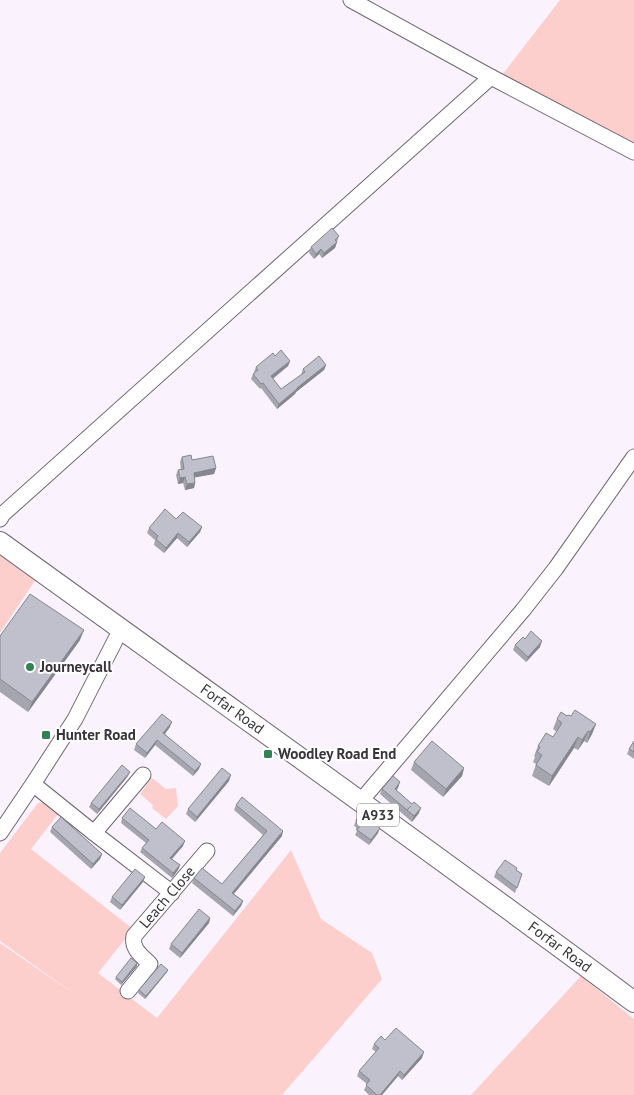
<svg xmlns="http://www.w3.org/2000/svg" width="634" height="1095" viewBox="0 0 634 1095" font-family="'PT Sans',sans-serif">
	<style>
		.green { fill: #fccfcd }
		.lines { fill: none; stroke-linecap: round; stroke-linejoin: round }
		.minor-casing { stroke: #6e6771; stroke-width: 17 }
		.major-casing { stroke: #6e6771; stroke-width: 22 }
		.minor { stroke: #fff; stroke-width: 15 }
		.major { stroke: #fff; stroke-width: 20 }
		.wall { fill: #a4a5af }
		.shaded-wall { fill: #86868f }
		.building { fill: #bfc0cc; stroke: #86868f }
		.poi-dot { fill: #318355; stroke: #fff; stroke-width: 2 }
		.labels { text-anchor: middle; stroke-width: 4; stroke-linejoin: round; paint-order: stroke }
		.shield { fill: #fff; stroke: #747275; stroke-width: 1 }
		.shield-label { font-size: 14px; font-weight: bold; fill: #38353a }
		.poi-label { font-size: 15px; font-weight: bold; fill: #38353a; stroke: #fff; text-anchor: start }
		.street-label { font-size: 15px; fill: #38353a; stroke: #fff }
	</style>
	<rect width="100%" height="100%" fill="#faf2fd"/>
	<!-- green -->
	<g class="green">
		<polygon points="560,0 634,0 634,145 502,75"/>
		<polygon points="0,551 36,579 0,633"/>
		<polygon points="152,778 166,789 176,788 178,806 166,819 152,808 153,805 140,794"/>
		<polygon points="46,802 59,813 31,849 133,929 98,973 157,1018 291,850 321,919 372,953 382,979 282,1095 0,1095 0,943 80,998 0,941 0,853 38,803"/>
		<polygon points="581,976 634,1019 634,1095 471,1095"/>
	</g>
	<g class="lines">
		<defs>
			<g id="minor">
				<polyline points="351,0 491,77 634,152"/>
				<polyline points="0,519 3,514 491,77"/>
				<polyline points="33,784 94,833 172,893"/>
				<polyline points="360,802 523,610 556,568 634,457"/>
				<polyline points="0,833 33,784 75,719 121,629"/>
				<polyline points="94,833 143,775"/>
				<path id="s1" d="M128 991 150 964C142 956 131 949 134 936L207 851"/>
			</g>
			<g id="major">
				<path id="s2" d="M0 542C212 695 425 846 634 1002"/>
			</g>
		</defs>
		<!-- minor casing -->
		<use href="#minor" class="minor-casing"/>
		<!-- major casing -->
		<use href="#major" class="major-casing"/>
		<!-- minor -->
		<use href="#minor" class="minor"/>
		<!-- major -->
		<use href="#major" class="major"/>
	</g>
	<!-- wall -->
	<g class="wall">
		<polygon points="339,236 335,248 322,258 319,254 314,259 309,253 311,247"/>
		<polygon points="275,356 290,361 288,366 273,379 281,389 301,375 303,369 326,365 324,370 296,392 295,394 277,409 261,388 260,389 251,379 253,374 255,373 254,372 256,367"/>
		<polygon points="182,457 216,468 214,474 194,477 195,483 194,488 185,490 183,483 178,484 176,475 178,470 181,470 180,462"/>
		<polygon points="176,519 202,527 200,532 187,547 177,538 164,553 154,545 155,540 147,533 149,528"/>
		<polygon points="0,636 80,640 28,712 0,692"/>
		<polygon points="515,645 540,647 526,662 513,650"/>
		<polygon points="567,716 596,724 592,734 587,743 584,741 578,750 574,748 549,786 532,776 536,764 533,762 535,757 534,756 538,746 553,737 557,732 553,729 557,719"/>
		<polygon points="170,727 165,734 199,769 193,776 155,745 145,758 134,750 136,744"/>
		<polygon points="634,741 634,759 627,754 629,749"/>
		<polygon points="414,762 464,768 462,776 443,797 411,770"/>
		<polygon points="128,776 97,814 89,807 91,803"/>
		<polygon points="229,781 195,822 186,814 188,809"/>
		<polygon points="398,788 396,790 419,813 412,822 380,794 382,789"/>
		<polygon points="236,805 282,836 234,894 243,901 241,906 233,916 192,883 194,878 222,884 263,835 234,810"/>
		<polygon points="122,818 156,829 183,846 172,859 180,865 178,870 172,878 140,852 142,848 146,843 121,823"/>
		<polygon points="356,820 378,833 369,845 355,835 357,831 356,830 356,827 354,826"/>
		<polygon points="52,827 102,854 100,859 91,869 50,832"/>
		<polygon points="516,870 522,874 515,893 494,877 496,872"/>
		<polygon points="145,877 143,882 120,910 110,902 112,897"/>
		<polygon points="210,918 209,923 180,958 169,949 171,944"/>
		<polygon points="137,963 137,966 121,985 115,979 116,977"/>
		<polygon points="167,972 145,999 138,993 139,990"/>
		<polygon points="385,1040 422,1058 402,1080 398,1076 382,1095 369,1095 364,1090 367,1084 357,1076 359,1071 376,1052 372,1049 374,1044"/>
	</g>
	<!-- shaded-wall -->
	<g class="shaded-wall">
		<polygon points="337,242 335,248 322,258 324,253"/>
		<polygon points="321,249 319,254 314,259 316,254"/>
		<polygon points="290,361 288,366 269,381 271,376"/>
		<polygon points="326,365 324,370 296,392 295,394 277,409 279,404 297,388"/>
		<polygon points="216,468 214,474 192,478 194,473"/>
		<polygon points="185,477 183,483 178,484 180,478"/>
		<polygon points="195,483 194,488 185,490 187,484"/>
		<polygon points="202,527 200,532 187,547 189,542"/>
		<polygon points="178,533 177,538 164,553 166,548"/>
		<polygon points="84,630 80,640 28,712 32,702"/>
		<polygon points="542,641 540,647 526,662 528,657"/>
		<polygon points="172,722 170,727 161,738 163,733"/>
		<polygon points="596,724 592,734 587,743 590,732"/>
		<polygon points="588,731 584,741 578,750 582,740"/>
		<polygon points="578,737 574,748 549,786 552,776"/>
		<polygon points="157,740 155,745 145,758 147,753"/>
		<polygon points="201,764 199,769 193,776 195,771"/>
		<polygon points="464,768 462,776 443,797 446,789"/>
		<polygon points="130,772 128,776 97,814 99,809"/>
		<polygon points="231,775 229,781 195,822 197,817"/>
		<polygon points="400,782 398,788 393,794 395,789"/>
		<polygon points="421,808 419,813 412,822 414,816"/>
		<polygon points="380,828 378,833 369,845 371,840"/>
		<polygon points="283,831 282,836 230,898 232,893"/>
		<polygon points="185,841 183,846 169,862 170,858"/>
		<polygon points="102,854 100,859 91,869 93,864"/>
		<polygon points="180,865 178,870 172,878 173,873"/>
		<polygon points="145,877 143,882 120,910 122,905"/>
		<polygon points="243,901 241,906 233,916 235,911"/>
		<polygon points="210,918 209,923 180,958 182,953"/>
		<polygon points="137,963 137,966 121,985 122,982"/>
		<polygon points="168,970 167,972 145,999 146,996"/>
		<polygon points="424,1052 422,1058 402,1080 404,1075"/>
		<polygon points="400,1071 398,1076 382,1095 380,1095"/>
	</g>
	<!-- building -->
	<g class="building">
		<polygon points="332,228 339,236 335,240 337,242 324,253 321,249 316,254 311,247"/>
		<polygon points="281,350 290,361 271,376 281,389 305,372 303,369 319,356 326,365 297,388 297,389 279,404 263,383 261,384 253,374 258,370 256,367 273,353 275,356"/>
		<polygon points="191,455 192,460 213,456 216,468 194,473 195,483 187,484 185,477 180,478 178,470 184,469 182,457"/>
		<polygon points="165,509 176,519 183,512 202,527 189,542 178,533 166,548 156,539 158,536 149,528"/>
		<polygon points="30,594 84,630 32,702 0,679 0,636"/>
		<polygon points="531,631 542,641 528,657 515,645 523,637 525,639"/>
		<polygon points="575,710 596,724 590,732 588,731 582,740 578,737 552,776 536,765 542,755 537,752 540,747 538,746 546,733 553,737 562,723 557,719 561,712 567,716 568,715 571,716"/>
		<polygon points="162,714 172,722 163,733 201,764 195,771 157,740 147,753 136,744"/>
		<polygon points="432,741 464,768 446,789 414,762"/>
		<polygon points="634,741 634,752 629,749"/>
		<polygon points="122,765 130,772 99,809 91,803"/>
		<polygon points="222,768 231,775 197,817 188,809"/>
		<polygon points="393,776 400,782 395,789 412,804 414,802 421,808 414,816 407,810 411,806 407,810 382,789"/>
		<polygon points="242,797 283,831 232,893 243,901 235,911 194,878 202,868 222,884 267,831 236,805"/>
		<polygon points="130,808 156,829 162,822 185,841 170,858 180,865 173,873 142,848 149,840 122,818"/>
		<polygon points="361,814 380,828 371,840 357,830 360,826 357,824 359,823 356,820"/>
		<polygon points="61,817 102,854 93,864 52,827"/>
		<polygon points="505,860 517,868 516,870 522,874 517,888 496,872"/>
		<polygon points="135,869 145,877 122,905 112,897"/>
		<polygon points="199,909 210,918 182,953 171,944"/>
		<polygon points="131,958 137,963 122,982 116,977"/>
		<polygon points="161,964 168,970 146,996 139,990"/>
		<polygon points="396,1028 424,1052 404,1075 400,1071 380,1095 377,1095 366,1085 370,1080 359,1071 379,1048 374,1044 381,1036 385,1040"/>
	</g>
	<!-- markers -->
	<g class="poi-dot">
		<circle cx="30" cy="667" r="5"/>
		<rect x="41" y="730" width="10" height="10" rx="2.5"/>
		<rect x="263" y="749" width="10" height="10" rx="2.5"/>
	</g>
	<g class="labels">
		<!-- shield labels -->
		<rect class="shield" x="357" y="803.5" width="42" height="23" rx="4"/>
		<g class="shield-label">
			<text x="378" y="820">A933</text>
		</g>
		<!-- poi labels -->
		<g class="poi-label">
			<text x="40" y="672">Journeycall</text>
			<text x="56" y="740">Hunter Road</text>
			<text x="278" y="759">Woodley Road End</text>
		</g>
		<!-- street labels -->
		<g class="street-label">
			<text dy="5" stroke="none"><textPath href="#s2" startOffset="286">Forfar Road</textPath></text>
			<text dy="5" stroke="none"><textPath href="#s1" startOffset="120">Leach Close</textPath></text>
			<text dy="5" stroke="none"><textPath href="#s2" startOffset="691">Forfar Road</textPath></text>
		</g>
	</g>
</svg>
